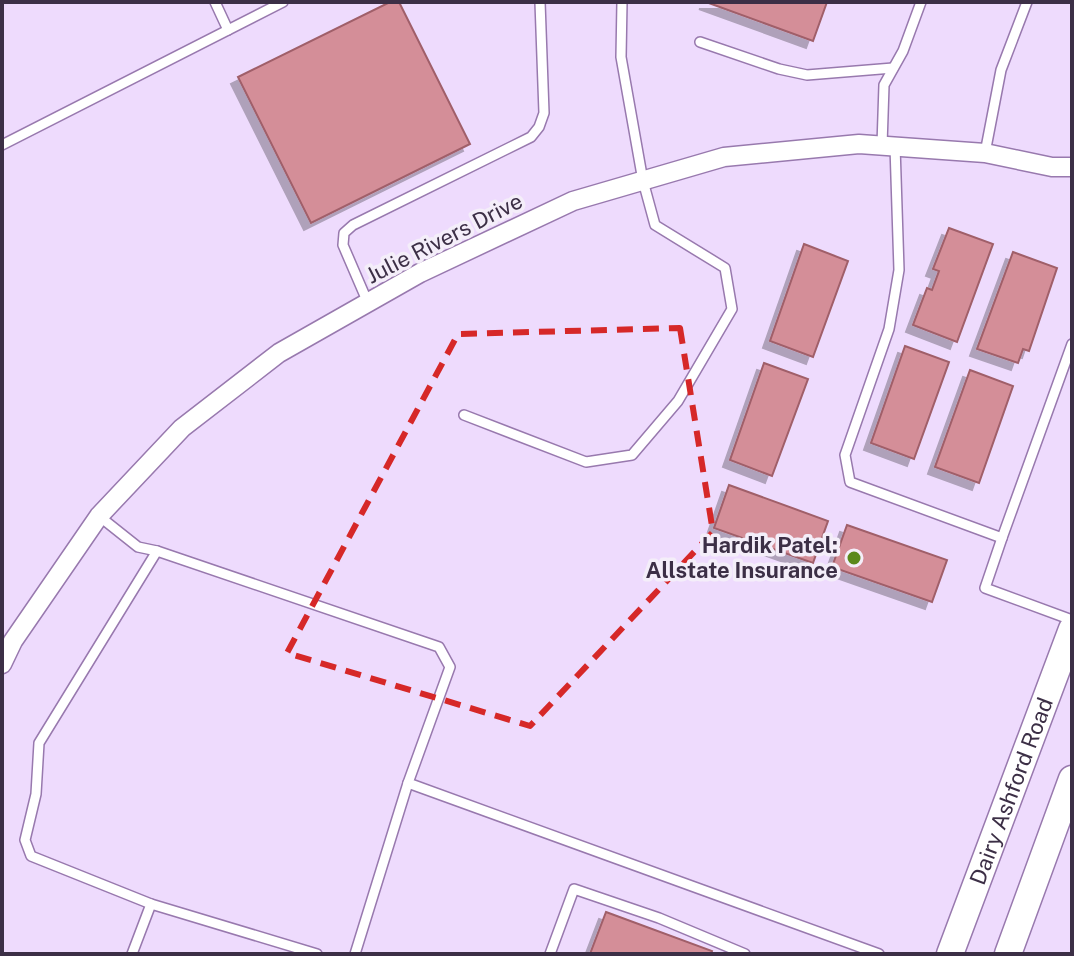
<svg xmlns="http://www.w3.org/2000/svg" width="1074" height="956" viewBox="0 0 1074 956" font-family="'Public Sans',sans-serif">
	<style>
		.building { fill: #d48e98; stroke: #a05f69; stroke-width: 2; filter: url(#shadow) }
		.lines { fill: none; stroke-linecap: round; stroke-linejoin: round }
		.lane-casing { stroke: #9879ae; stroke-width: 12 }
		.street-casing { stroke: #9879ae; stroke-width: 21 }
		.secondary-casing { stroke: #9879ae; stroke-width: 29 }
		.lane { stroke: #fff; stroke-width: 9 }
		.street { stroke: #fff; stroke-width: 18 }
		.secondary { stroke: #fff; stroke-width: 26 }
		.marked { fill: none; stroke: #d62828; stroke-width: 6; stroke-dasharray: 16 10; stroke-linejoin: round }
		.poi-dot { fill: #5b891b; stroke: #f4eef9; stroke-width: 3 }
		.labels { text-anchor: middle; stroke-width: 7; stroke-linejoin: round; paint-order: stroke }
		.street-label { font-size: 22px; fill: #3c2f46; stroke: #f4eef9 }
		.poi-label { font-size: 22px; font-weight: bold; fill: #3c2f46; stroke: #f4eef9; text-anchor: end }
	</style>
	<defs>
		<filter id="shadow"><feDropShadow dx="-7" dy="7" stdDeviation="0" flood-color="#0004"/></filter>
	</defs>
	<rect width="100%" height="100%" fill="#eedbfd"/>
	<!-- building -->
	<g class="building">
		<polygon points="390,2 399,2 470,144 311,223 238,77"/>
		<polygon points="706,2 827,2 813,41"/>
		<polygon points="949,228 993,244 957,342 913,325 927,288 932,290 939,271 933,269"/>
		<polygon points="804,244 848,261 813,357 770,341"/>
		<polygon points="1013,252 1057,268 1029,351 1023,349 1018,363 977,349"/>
		<polygon points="905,346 949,362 914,459 871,443"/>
		<polygon points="764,363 808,379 772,476 730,460"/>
		<polygon points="970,370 1013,386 979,483 935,467"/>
		<polygon points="729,485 828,521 813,563 714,528"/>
		<polygon points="847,525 947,560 932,602 832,567"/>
		<polygon points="606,912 712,951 711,954 590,954"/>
	</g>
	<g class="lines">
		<defs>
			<g id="lane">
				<polyline points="215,2 228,30"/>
				<polyline points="700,42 779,69 807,75 893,68"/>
				<polyline points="2,145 283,2"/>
				<polyline points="882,145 884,85 903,51 921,2"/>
				<polyline points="895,146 899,270 889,329 845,455 850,482 1002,538 985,588 1072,620"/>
				<polyline points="985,153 1001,70 1027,2"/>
				<polyline points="368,303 343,245 344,233 353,225 531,137 539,127 544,113 540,2"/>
				<polyline points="464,415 586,462 632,455 678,401 732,309 725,268 655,225 643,181 621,57 622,2"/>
				<polyline points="99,516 138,547 157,551 439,647 450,667 408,783 879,954"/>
				<polyline points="1002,538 1072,344"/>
				<polyline points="157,551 39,743 36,794 25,840 31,856 151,904 317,954"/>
				<polyline points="132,954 151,904"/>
				<polyline points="355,954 408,783"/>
				<polyline points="550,954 574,889 659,918 745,954"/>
			</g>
			<polyline id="street" points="2,664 13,641 99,516 182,428 279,353 420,273 573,201 724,157 859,144 985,153 1052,167 1072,167"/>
			<g id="secondary">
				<path id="s1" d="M950 954 1072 629"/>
				<polyline points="1008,954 1072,779"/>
			</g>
		</defs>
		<!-- lane casing -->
		<use href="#lane" class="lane-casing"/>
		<!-- street casing -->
		<use href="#street" class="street-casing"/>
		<!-- secondary casing -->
		<use href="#secondary" class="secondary-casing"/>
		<!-- lane -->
		<use href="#lane" class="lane"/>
		<!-- street -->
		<use href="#street" class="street"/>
		<!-- secondary -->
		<use href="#secondary" class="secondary"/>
	</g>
	<!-- marked area -->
	<path class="marked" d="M680 328 713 532 530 726 287 653 458 334Z"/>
	<!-- markers -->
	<circle class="poi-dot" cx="854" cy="558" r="8"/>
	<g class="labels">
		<!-- street labels -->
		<g class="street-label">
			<text transform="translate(444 238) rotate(-27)" y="8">Julie Rivers Drive</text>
			<text dy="8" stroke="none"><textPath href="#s1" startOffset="174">Dairy Ashford Road</textPath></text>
		</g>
		<!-- poi labels -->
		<g class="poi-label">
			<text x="838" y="553">Hardik Patel:<tspan x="838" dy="25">Allstate Insurance</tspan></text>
		</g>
	</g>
	<!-- border -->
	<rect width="1074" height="956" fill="none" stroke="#3c2f46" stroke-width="8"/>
</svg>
